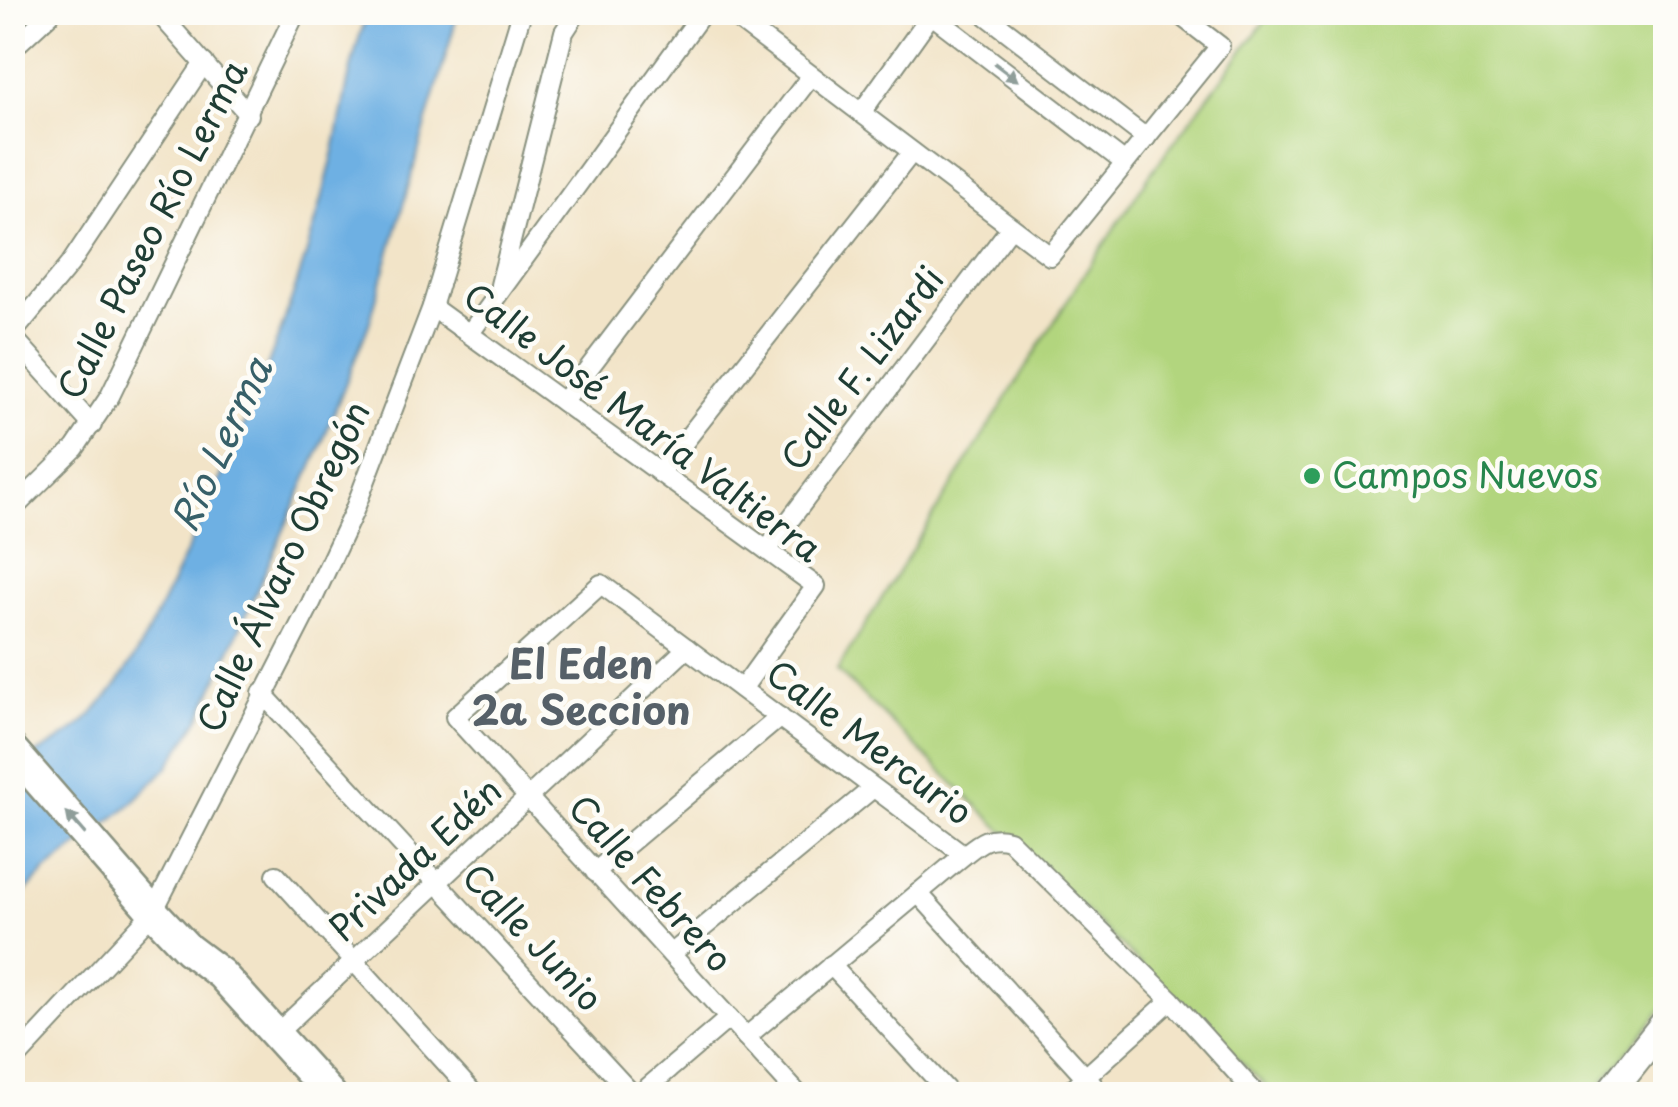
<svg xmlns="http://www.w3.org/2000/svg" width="1678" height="1107" viewBox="0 0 1678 1107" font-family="'Playpen Sans',sans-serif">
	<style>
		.green { fill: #b2d57e; stroke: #688959; stroke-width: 2.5 }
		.water { fill: #6eb0e3; stroke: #46768c; stroke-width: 2.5 }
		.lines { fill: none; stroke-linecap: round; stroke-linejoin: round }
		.street-casing { stroke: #88907e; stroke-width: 22 }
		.secondary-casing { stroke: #88907e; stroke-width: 32 }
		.primary-casing { stroke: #88907e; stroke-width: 35 }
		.street { stroke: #fff; stroke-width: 18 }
		.secondary { stroke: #fff; stroke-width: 28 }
		.primary { stroke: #fff; stroke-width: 30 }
		.oneway { fill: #8f9e9a }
		.leisure-dot { fill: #2e9e5b; stroke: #fdfcf7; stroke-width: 4 }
		.labels { text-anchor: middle; stroke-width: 9; stroke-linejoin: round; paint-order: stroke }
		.street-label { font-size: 35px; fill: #1f3d34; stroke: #fdfcf7 }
		.leisure-label { font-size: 35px; fill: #27864d; stroke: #fdfcf7; text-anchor: start }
		.water-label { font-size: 38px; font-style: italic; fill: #376069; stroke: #fdfcf7 }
		.quarter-label { font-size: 40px; font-weight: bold; fill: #566068; stroke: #fdfcf7 }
	</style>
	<rect width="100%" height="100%" fill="#fdfcf7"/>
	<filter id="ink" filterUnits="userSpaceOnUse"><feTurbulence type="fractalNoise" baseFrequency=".01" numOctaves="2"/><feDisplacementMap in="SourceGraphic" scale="20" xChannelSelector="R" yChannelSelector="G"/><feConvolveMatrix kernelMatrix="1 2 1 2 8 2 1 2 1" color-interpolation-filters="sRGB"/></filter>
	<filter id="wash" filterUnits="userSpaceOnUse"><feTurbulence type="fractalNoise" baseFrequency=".0048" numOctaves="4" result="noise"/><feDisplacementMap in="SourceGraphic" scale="40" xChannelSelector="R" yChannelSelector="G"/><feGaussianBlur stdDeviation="2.25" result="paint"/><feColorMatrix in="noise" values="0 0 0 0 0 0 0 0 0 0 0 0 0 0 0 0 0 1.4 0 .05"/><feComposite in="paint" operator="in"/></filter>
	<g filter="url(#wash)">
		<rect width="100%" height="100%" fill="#f2e4c8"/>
		<!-- green -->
		<polygon class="green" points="1426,12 1429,16 1432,12 1665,13 1665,1006 1593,1094 1274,1094 837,670 1079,282 1151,173 1271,13"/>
		<!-- water -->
		<path class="water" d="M368 13H458L369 324 318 453 200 718 168 767 129 806 47 870 13 904V768C39 752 65 740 88 718 131 676 156 617 181 563 243 435 297 305 330 167 343 116 348 62 368 13Z"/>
	</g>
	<g filter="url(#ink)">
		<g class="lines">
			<defs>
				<g id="street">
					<polyline points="158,12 249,115"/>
					<polyline points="728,12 1050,256 1220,46 1176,12"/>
					<polyline points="928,12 1125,163"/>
					<polyline points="982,12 1146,138"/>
					<polyline points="12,49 52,12"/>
					<polyline points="861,113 933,12"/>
					<polyline points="500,285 564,32 577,12"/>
					<polyline points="432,307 816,586 742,689"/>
					<polyline points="470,333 703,12"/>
					<polyline points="12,334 70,264 204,63"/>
					<polyline points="12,336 92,425"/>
					<polyline points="563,402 811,76"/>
					<polyline points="660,473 912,152"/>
					<polyline points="12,510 75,448 110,396 296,12"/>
					<polyline points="767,550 1011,227"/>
					<polyline points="262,693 632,1094"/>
					<polyline points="595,872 780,717"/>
					<polyline points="276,875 474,1094"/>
					<polyline points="918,893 1101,1094"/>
					<polyline points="671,954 873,788"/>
					<polyline points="831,965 950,1094"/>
					<polyline points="275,1035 687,648"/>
					<path d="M746 1037 964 855C979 843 989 834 1009 840L1171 1000 1256 1094"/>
					<polyline points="12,1063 153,912 311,603 354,511 432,307 522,12"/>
					<polyline points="640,1094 729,1018"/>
					<polyline points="798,1094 455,717 601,584 964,855"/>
					<polyline points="1067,1094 1171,1000"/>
				</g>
				<polyline id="secondary" points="1609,1094 1666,1022"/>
				<polyline id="primary" points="12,750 153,912 188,949 221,974 330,1094"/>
			</defs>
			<!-- street casing -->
			<use href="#street" class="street-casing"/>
			<!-- secondary casing -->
			<use href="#secondary" class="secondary-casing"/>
			<!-- primary casing -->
			<use href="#primary" class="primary-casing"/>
			<!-- street -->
			<use href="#street" class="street"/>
			<!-- secondary -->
			<use href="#secondary" class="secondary"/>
			<!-- primary -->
			<use href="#primary" class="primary"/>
		</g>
		<!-- one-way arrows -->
		<defs><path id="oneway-solid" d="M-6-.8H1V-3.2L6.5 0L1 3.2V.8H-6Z" transform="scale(2.5)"/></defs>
		<g class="oneway">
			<use href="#oneway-solid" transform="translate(1006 72) rotate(37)"/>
			<use href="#oneway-solid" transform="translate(76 823) rotate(-131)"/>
		</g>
	</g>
	<!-- markers -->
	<circle class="leisure-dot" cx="1312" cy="476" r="10"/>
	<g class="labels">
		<!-- street labels -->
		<g class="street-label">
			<text transform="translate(153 230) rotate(-63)" y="12">Calle Paseo Río Lerma</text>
			<text transform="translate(863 369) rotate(-53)" y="12">Calle F. Lizardi</text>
			<text transform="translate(642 423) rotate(37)" y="12">Calle José María Valtierra</text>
			<text transform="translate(284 567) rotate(-65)" y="12">Calle Álvaro Obregón</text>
			<text transform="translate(869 743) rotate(37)" y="12">Calle Mercurio</text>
			<text transform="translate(416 860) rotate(-43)" y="12">Privada Edén</text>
			<text transform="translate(650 884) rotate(48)" y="12">Calle Febrero</text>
			<text transform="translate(532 938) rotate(47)" y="12">Calle Junio</text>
		</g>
		<!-- leisure labels -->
		<g class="leisure-label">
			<text x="1332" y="488">Campos Nuevos</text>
		</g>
		<!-- water labels -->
		<g class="water-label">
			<text transform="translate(222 445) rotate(-65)" y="13">Río Lerma</text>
		</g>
		<!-- quarter labels -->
		<g class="quarter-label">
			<text x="581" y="679">El Eden<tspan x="581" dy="46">2a Seccion</tspan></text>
		</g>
	</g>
	<!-- margin -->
	<rect width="1678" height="1107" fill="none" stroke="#fdfcf7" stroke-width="50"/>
</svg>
